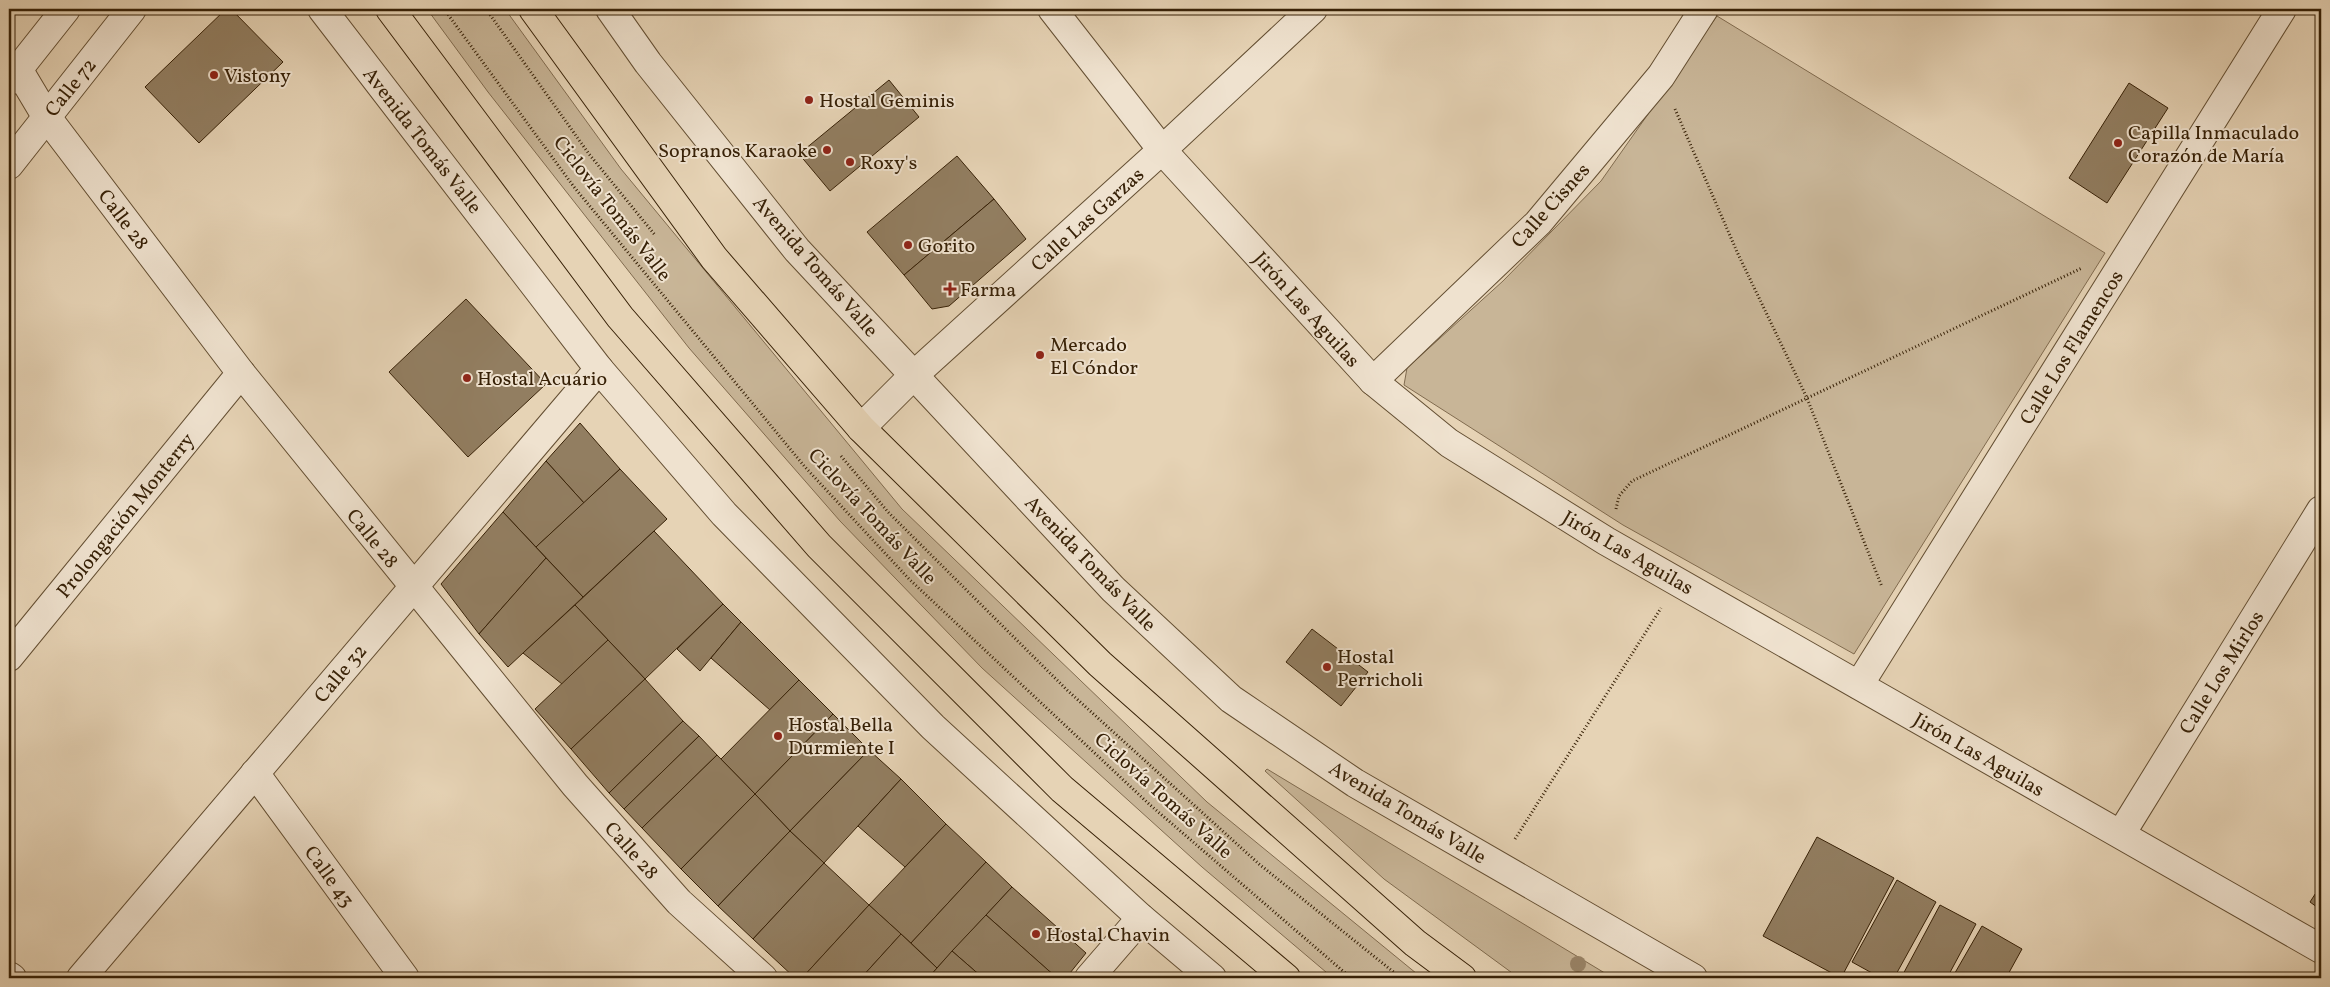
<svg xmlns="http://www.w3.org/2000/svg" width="2330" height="987" viewBox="0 0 2330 987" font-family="Vollkorn,serif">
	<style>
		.green { fill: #c8b597; stroke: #806b4f }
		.building { fill: #927e61; stroke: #372107 }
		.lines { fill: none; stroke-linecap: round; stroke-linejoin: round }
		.minor-casing { stroke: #634e32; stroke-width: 30 }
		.major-casing { stroke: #372107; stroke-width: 30 }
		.path { stroke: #372107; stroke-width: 3; stroke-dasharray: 1 2.5; stroke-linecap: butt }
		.minor { stroke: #efe2cf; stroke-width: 28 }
		.major { stroke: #e6d3b5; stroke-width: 28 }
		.tree { fill: #9a8569 }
		.poi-dot { fill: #8f2418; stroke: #efe2cf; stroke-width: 2 }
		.labels { text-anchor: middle; stroke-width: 4; stroke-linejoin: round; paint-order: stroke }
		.poi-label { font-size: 20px; fill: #372107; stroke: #efe2cf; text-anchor: start }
		.street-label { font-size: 20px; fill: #372107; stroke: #efe2cf }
	</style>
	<rect width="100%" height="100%" fill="#e6d3b5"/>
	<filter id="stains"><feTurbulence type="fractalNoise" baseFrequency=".004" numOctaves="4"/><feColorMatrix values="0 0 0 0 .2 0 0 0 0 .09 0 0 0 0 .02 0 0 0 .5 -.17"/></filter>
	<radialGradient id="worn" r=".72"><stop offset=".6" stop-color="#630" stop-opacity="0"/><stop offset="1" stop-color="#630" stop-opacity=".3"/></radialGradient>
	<!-- green -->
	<g class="green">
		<polygon points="427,9 505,9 621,169 902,509 1207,802 1422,978 1333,978 1202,867 982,668 840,521 689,348 488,92"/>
		<polygon points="1717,16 2105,253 1854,654 1623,525 1404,385 1407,368 1503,281 1601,181"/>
		<polygon points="1267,769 1613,978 1519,978 1384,879 1265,771"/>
	</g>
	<!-- building -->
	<g class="building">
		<polygon points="226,9 231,9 283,62 199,143 145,87"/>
		<polygon points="889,80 919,117 830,191 799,154"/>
		<polygon points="2129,83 2168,108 2107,203 2069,178"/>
		<polygon points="957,156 994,199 904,275 867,232"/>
		<polygon points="994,199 1026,239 949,306 932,309 904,275"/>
		<polygon points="466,299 546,384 468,457 389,372"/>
		<polygon points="580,423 620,469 584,503 546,461"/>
		<polygon points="546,461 584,503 536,547 503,512"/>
		<polygon points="620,469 667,519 583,597 536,547"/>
		<polygon points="503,512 546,558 479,634 441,584"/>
		<polygon points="654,531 723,604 645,679 575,605"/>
		<polygon points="546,558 583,597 508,667 479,634"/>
		<polygon points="723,604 741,622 700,671 677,649"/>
		<polygon points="575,605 608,640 562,684 523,653"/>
		<polygon points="741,622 799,680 770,710 711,658"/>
		<polygon points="1312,629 1368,672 1341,706 1286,662"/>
		<polygon points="608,640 645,679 571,749 535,709"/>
		<polygon points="645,679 683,721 609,793 571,749"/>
		<polygon points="799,680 833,714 755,794 721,759"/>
		<polygon points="833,714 869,750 790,831 755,794"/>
		<polygon points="683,721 699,736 624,809 609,793"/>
		<polygon points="699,736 717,755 642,828 624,809"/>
		<polygon points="869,750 901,779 824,863 790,831"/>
		<polygon points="717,755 755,794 681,869 642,828"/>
		<polygon points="901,779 946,824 905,867 858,826"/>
		<polygon points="755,794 790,831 718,906 681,869"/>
		<polygon points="946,824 986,862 911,943 869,905"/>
		<polygon points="790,831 824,863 753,939 718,906"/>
		<polygon points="1817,837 1894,878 1841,978 1763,936"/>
		<polygon points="986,862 1012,887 937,968 911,943"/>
		<polygon points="824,863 869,905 802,978 795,978 753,939"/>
		<polygon points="1897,880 1936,902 1894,978 1881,978 1852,962"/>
		<polygon points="2321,885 2321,910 2310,902"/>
		<polygon points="1012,887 1086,953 1066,978 1057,978 986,915"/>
		<polygon points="869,905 901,934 861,978 802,978"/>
		<polygon points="1940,905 1976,924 1947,978 1901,978"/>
		<polygon points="986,915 1057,978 983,978 952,951"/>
		<polygon points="1982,926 2022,949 2006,978 1952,978"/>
		<polygon points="901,934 937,968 928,978 861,978"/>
		<polygon points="952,951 983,978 933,978 930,976"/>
	</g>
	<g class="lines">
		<defs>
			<g id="minor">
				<polyline points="322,9 599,369 724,514 933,727 1141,918 1212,978"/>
				<polyline points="610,9 648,63 797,250 1113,589 1231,699 1355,783 1693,978"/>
				<polyline points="1052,9 1162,150 1373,381 1449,443 1606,541 2321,949"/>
				<polyline points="18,69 46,116 241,373 575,785 679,902 763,978"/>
				<polyline points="9,81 66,9"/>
				<polyline points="9,165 132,9"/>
				<polyline points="1373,381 1538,223 1661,76 1704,9"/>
				<polyline points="861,428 914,375 1162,150 1313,9"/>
				<polyline points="9,657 241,373"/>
				<polyline points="1859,685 2282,9"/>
				<polyline points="255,773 405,978"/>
				<polyline points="2121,834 2321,510"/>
				<polyline points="9,976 12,978"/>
				<polyline points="81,978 599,369"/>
				<polyline points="1089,978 1141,918"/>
			</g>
			<g id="major">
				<polyline points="390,9 620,317 819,546 1062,789 1286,978"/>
				<polyline points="533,9 714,258 861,428 1100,664 1415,943 1462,978"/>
			</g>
		</defs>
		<!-- minor casing -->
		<use href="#minor" class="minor-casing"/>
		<!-- major casing -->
		<use href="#major" class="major-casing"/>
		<!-- path -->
		<g class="path">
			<polyline points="444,9 574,187 805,467 909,579 1149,804 1351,978"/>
			<polyline points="486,9 589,154 655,235"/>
			<polyline points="1675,109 1738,254 1807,398 1882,587"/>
			<polyline points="841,456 888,512 1067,690 1259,864 1401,978"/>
			<polyline points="1616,509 1619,496 1632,481 2082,268"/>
			<polyline points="1515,839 1661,608"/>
		</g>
		<!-- minor -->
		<use href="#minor" class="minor"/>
		<!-- major -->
		<use href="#major" class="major"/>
	</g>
	<!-- trees -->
	<circle class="tree" cx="1578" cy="964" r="8"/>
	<!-- markers -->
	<g class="poi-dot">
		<circle cx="214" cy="75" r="5"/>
		<circle cx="809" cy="100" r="5"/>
		<circle cx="2118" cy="143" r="5"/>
		<circle cx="827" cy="150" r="5"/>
		<circle cx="850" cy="162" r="5"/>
		<circle cx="908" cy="245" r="5"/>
		<path d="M947.5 281.5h5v5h5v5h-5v5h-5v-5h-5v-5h5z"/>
		<circle cx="1040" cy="355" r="5"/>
		<circle cx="467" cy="378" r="5"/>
		<circle cx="1327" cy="667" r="5"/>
		<circle cx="778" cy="736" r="5"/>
		<circle cx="1036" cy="934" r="5"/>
	</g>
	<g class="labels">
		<!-- poi labels -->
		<g class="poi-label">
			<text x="224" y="82">Vistony</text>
			<text x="819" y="107">Hostal Geminis</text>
			<text x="2128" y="139">Capilla Inmaculado<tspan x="2128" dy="23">Corazón de María</tspan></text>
			<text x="817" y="157" text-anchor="end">Sopranos Karaoke</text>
			<text x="860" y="169">Roxy's</text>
			<text x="918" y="252">Gorito</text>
			<text x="960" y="296">Farma</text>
			<text x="1050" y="351">Mercado<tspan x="1050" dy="23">El Cóndor</tspan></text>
			<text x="477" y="385">Hostal Acuario</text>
			<text x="1337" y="663">Hostal<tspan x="1337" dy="23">Perricholi</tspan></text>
			<text x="788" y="731">Hostal Bella<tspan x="788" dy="23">Durmiente I</tspan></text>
			<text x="1046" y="941">Hostal Chavin</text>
		</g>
		<!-- street labels -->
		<g class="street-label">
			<text transform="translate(70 87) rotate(-51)" y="7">Calle 72</text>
			<text transform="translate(423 140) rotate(52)" y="7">Avenida Tomás Valle</text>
			<text transform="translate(1550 205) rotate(-48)" y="7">Calle Cisnes</text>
			<text transform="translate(613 208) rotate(52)" y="7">Ciclovía Tomás Valle</text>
			<text transform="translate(124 219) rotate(53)" y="7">Calle 28</text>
			<text transform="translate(1087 219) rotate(-42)" y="7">Calle Las Garzas</text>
			<text transform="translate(816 266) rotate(49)" y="7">Avenida Tomás Valle</text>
			<text transform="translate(1307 309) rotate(48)" y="7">Jirón Las Aguilas</text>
			<text transform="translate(2071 347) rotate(-58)" y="7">Calle Los Flamencos</text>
			<text transform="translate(125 515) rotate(-51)" y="7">Prolongación Monterry</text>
			<text transform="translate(873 516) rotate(47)" y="7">Ciclovía Tomás Valle</text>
			<text transform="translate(373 538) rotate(51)" y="7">Calle 28</text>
			<text transform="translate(1628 552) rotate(30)" y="7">Jirón Las Aguilas</text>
			<text transform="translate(1091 563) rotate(46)" y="7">Avenida Tomás Valle</text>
			<text transform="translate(2221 672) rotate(-58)" y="7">Calle Los Mirlos</text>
			<text transform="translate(340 673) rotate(-50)" y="7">Calle 32</text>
			<text transform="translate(1979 754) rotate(30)" y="7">Jirón Las Aguilas</text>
			<text transform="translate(1164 795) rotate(42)" y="7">Ciclovía Tomás Valle</text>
			<text transform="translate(1408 812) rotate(31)" y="7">Avenida Tomás Valle</text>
			<text transform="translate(632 850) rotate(48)" y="7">Calle 28</text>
			<text transform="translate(330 876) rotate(54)" y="7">Calle 43</text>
		</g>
	</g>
	<!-- margin -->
	<rect width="2330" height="987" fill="none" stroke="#e6d3b5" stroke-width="30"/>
	<rect x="10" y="10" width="2310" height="967" fill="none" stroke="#372107" stroke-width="2.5"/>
	<rect x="15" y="15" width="2300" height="957" fill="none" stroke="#372107"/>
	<rect width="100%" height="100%" filter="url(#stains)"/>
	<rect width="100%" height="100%" fill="url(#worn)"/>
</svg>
